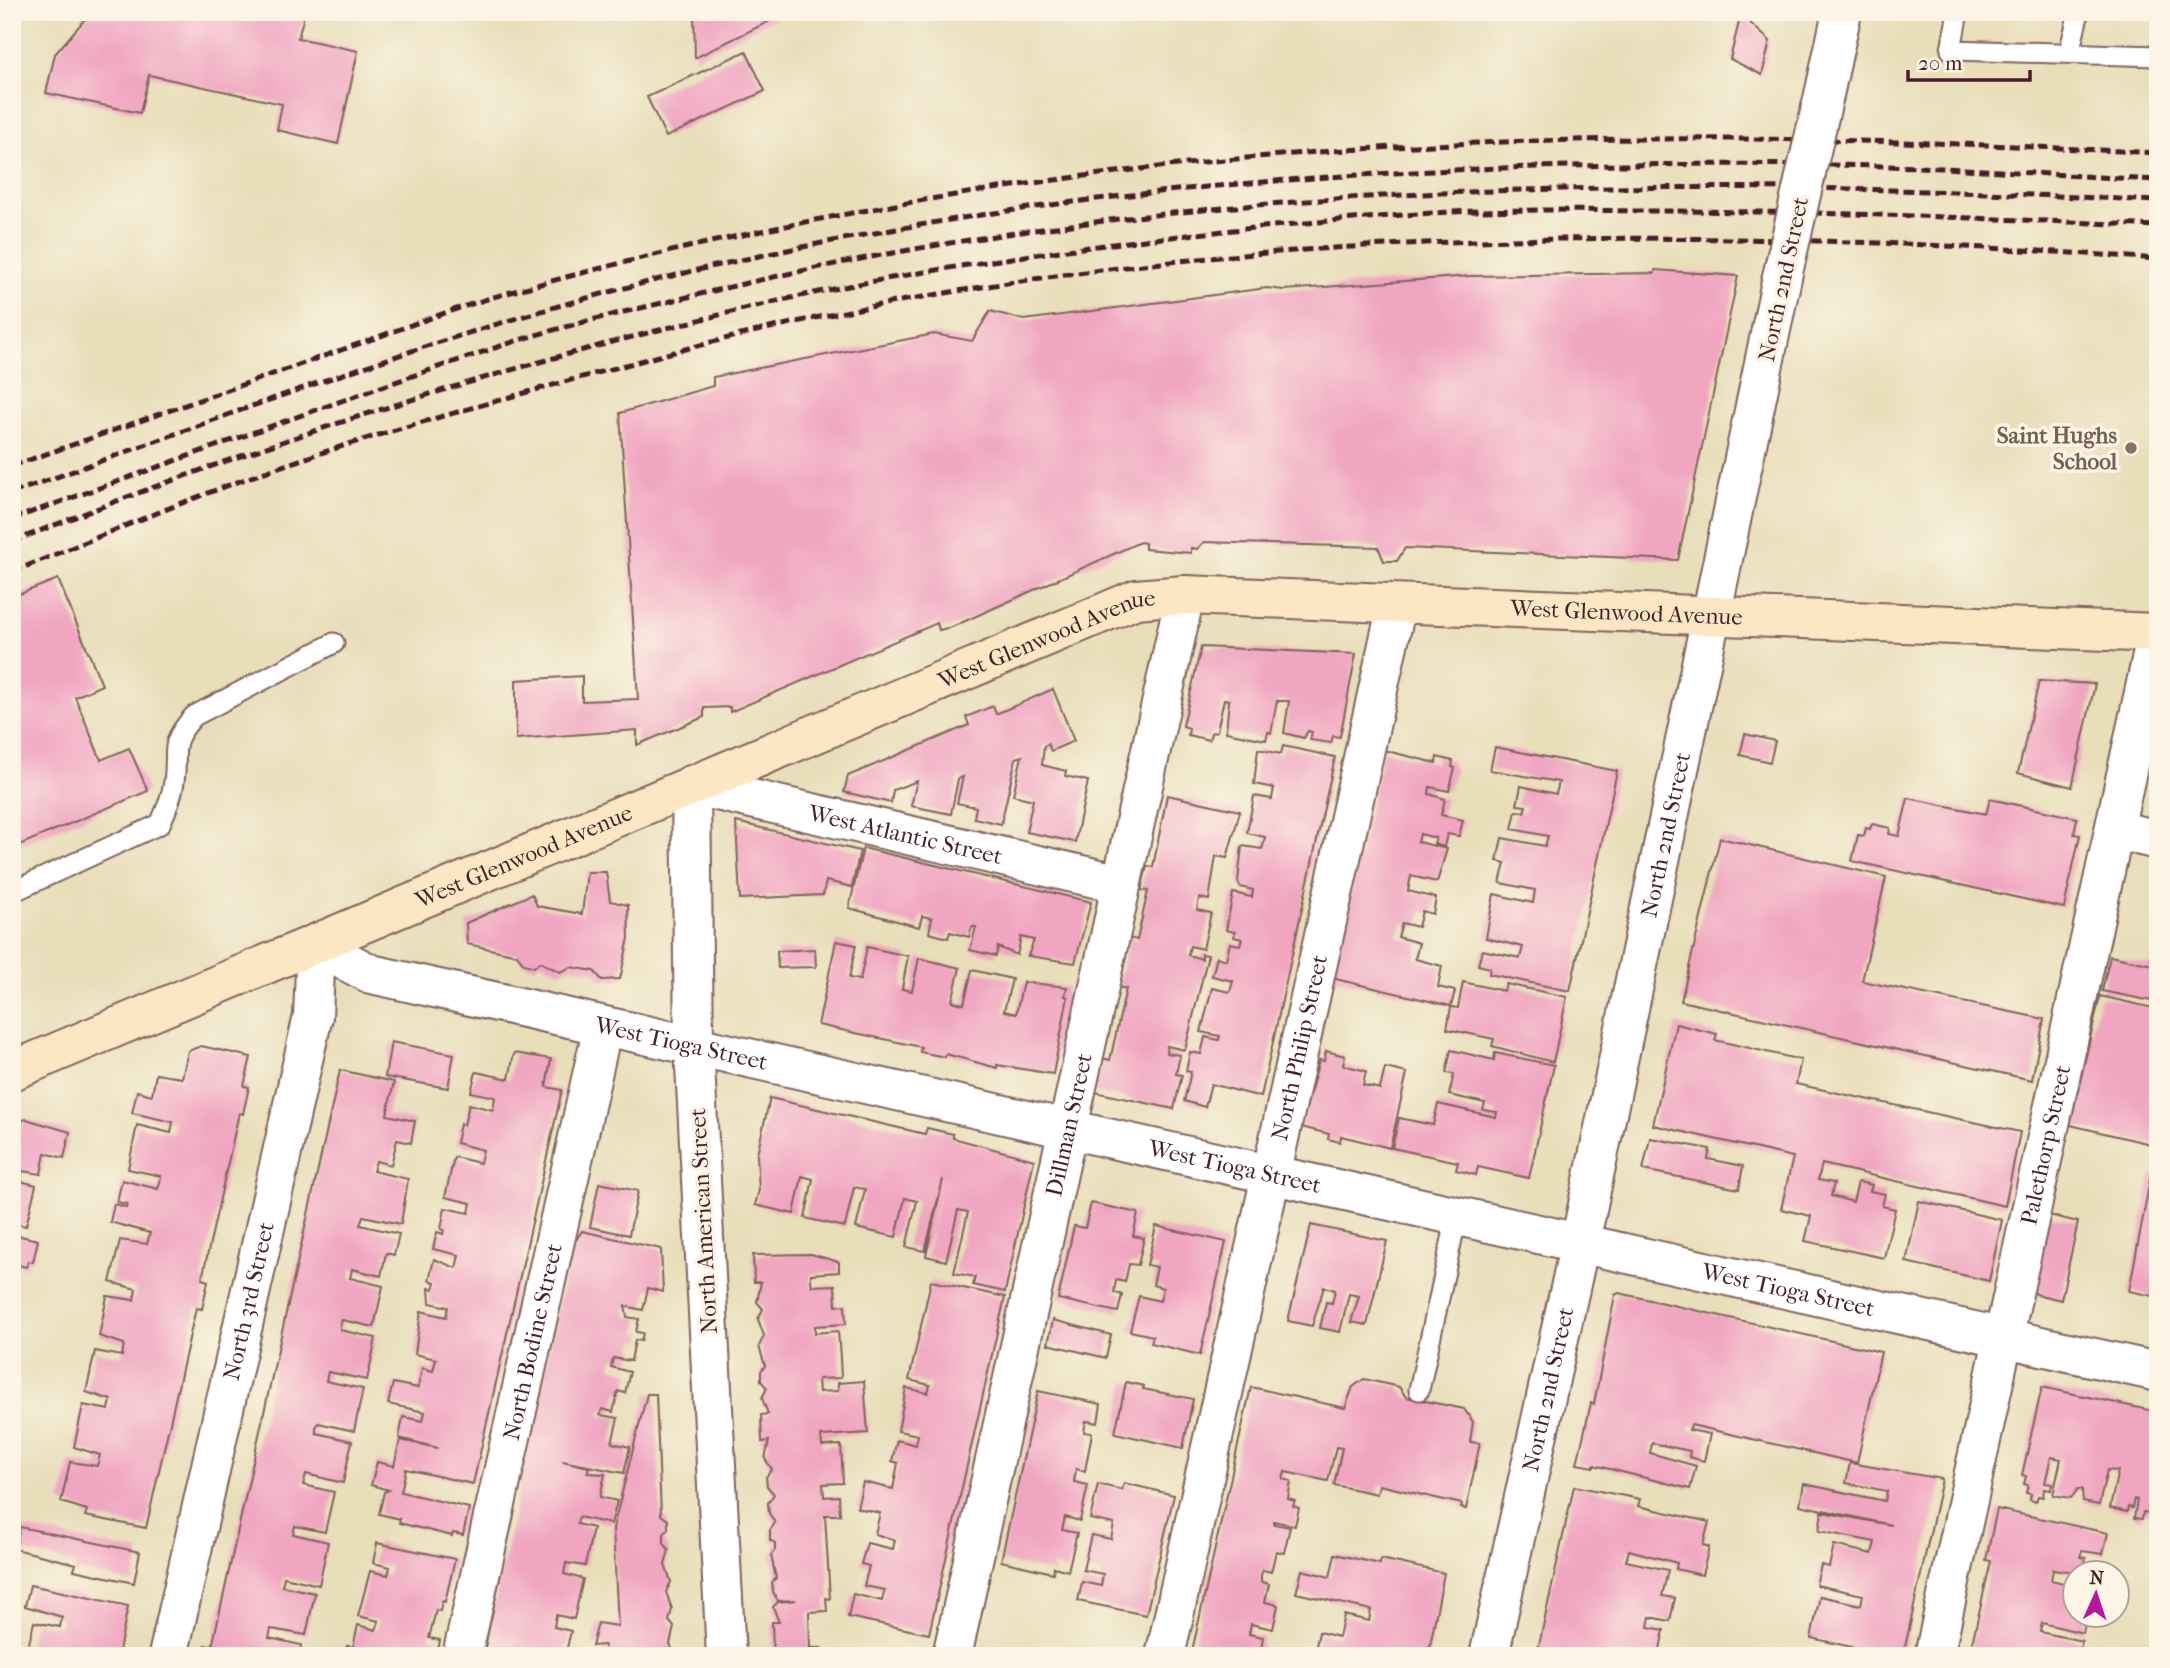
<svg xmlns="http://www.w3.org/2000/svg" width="2170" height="1668" viewBox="0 0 2170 1668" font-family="'IM FELL French Canon',serif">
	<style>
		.building { fill: #f0a6c1 }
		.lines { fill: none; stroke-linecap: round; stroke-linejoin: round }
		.service-casing { stroke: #81625d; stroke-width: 23 }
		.minor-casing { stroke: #81625d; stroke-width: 42 }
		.tertiary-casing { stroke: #81625d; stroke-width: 42 }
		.secondary-casing { stroke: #81625d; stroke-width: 42 }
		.service { stroke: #fff; stroke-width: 19 }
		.minor { stroke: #fff; stroke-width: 38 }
		.tertiary { stroke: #fff; stroke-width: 38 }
		.secondary { stroke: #fbe7c3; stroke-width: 38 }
		.rail { stroke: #4a1f2b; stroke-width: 5; stroke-dasharray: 10 5; stroke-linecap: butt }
		.tertiary-bridge-casing { stroke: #81625d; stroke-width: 42; stroke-linecap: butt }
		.tertiary-bridge { stroke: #fff; stroke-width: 38 }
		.education-dot { fill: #8d6e63; stroke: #fcf5e5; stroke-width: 2.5 }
		.labels { text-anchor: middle; stroke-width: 7; stroke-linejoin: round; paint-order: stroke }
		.street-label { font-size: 23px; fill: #4a1f2b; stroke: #fcf5e5 }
		.education-label { font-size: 23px; font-weight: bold; fill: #785e54; stroke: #fcf5e5; text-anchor: end }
	</style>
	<rect width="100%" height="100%" fill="#fcf5e5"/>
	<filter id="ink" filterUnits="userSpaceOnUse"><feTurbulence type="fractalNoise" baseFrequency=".0143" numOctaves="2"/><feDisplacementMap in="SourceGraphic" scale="14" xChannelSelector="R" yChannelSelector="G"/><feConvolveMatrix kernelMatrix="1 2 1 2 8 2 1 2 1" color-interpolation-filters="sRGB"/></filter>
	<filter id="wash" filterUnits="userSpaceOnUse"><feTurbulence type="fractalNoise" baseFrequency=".00686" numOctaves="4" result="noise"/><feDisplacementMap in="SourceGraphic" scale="28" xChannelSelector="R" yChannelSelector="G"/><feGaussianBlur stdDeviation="1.57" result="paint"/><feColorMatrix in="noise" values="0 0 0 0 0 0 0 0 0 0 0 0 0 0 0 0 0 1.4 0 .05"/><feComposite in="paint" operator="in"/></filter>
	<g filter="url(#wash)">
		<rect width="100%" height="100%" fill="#e8deba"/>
		<g id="blocks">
			<!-- building -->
			<g class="building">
				<polygon points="91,12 287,12 304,16 298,38 358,51 338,144 277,130 282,104 149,75 140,113 46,93 55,54"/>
				<polygon points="694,12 788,12 695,58"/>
				<polygon points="1722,12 1749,12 1747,20 1770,41 1762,75 1730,59 1740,18"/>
				<polygon points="746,51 765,91 666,137 647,97"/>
				<polygon points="1655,270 1738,276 1678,560 1405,548 1397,561 1384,561 1378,547 1204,542 1197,549 1191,548 1191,553 1145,549 1145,543 1140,542 952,627 939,630 937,623 730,712 730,707 704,708 704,717 637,745 637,730 516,739 516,680 582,676 582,701 638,699 620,413 713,386 713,377 934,334 972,341 990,311 1024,320 1267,288 1284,290 1471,276 1655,273"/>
				<polygon points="58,579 102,685 75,697 101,760 129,748 148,791 12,848 12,597"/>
				<polygon points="1201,647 1356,654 1340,737 1333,736 1331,743 1310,740 1312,732 1308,731 1304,738 1284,733 1289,701 1277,701 1271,733 1268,732 1266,740 1226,732 1229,700 1224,699 1217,731 1211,733 1209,740 1188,735 1189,728 1183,726"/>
				<polygon points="2039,681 2095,684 2072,787 2018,773"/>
				<polygon points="1053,689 1074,741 1051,751 1048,744 1044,746 1042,765 1066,771 1065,776 1088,781 1075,842 1026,832 1033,800 1013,795 1022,756 1016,758 1001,824 974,818 976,807 957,803 963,777 958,779 951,814 911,806 917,781 893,790 891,803 844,792 848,776 969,725 966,717 993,706 996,714"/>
				<polygon points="1745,734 1775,741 1770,762 1740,755"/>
				<polygon points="1283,746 1335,757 1261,1097 1211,1084 1205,1107 1184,1101 1191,1072 1186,1071 1190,1052 1201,1054 1205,1037 1219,1040 1220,1036 1201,1032 1212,988 1230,992 1233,981 1212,976 1217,957 1226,960 1230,943 1240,945 1242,939 1234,937 1235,932 1226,930 1233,893 1252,897 1253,890 1240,887 1238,881 1242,846 1262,849 1264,843 1265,837 1247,833 1254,796 1272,799 1274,788 1254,784 1258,749 1281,754"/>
				<polygon points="1495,747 1617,771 1570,991 1489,974 1490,968 1478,965 1482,950 1520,958 1523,947 1486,938 1494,894 1533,903 1535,890 1500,883 1505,863 1497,861 1502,838 1545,846 1548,836 1512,829 1516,811 1524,812 1526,806 1517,805 1521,786 1556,794 1559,782 1490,770"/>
				<polygon points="1383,750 1436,763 1437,757 1453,761 1452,767 1455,768 1449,791 1430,787 1429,794 1445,799 1441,815 1463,820 1459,836 1447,834 1444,847 1434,844 1436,838 1420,834 1418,842 1447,849 1437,882 1411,876 1408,891 1436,898 1433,914 1422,911 1418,927 1402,923 1398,937 1419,943 1415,959 1442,966 1438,987 1455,991 1451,1006 1331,978"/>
				<polygon points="1167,795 1240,811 1227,858 1216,856 1209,900 1199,898 1197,910 1211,913 1203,949 1190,946 1188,955 1202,959 1202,954 1208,955 1185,1050 1167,1046 1166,1053 1180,1055 1176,1074 1182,1075 1174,1109 1095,1092 1102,1058 1110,1060 1126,989 1118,987 1129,938 1137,940 1148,891 1141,890 1147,866 1153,867"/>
				<polygon points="1908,798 1986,814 1990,799 2077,818 2074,834 2080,835 2064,908 1852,861 1858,835 1864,836 1866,828 1870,829 1872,824 1890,828 1889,834 1899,836"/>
				<polygon points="736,822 860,851 852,887 826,881 823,895 740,899"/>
				<polygon points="1720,838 1886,877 1862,981 2044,1019 2032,1080 1681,1001"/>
				<polygon points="863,848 1091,902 1075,963 1028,956 1034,940 1021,937 1017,955 998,947 996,956 970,950 976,927 972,927 969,937 950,932 948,938 929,933 932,918 922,916 919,927 849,908"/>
				<polygon points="587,872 606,872 610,901 628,905 629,938 620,979 602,980 594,971 571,967 560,972 540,962 534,967 524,964 517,955 467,944 466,923 532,894 537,906 582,914"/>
				<polygon points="836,941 856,945 849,978 860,980 867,947 908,956 902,989 912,991 919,958 960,968 952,1001 959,1003 964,1004 972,970 1012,979 1004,1011 1016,1014 1023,982 1067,987 1065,996 1068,997 1053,1074 997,1065 997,1068 946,1054 945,1057 920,1052 921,1047 818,1025"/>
				<polygon points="815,949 816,967 778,968 777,951"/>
				<polygon points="2110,956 2158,966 2157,1002 2102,991"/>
				<polygon points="1463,982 1504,991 1506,984 1567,997 1553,1062 1492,1046 1494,1039 1447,1029 1451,1007 1458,1008"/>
				<polygon points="2100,996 2158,1009 2158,1133 2155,1145 2070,1125"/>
				<polygon points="1676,1024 1717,1034 1715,1040 1801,1060 1796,1084 2020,1132 2005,1206 1822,1164 1818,1180 1834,1183 1831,1196 1853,1202 1858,1182 1872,1185 1870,1191 1885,1194 1882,1206 1895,1209 1884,1258 1805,1241 1811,1216 1781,1209 1793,1157 1653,1125"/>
				<polygon points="391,1042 454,1054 448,1088 385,1077"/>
				<polygon points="201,1046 251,1057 244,1086 249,1087 243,1114 239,1113 202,1279 208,1281 202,1309 196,1308 146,1528 85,1516 87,1510 61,1502 70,1462 97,1466 100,1455 74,1447 83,1405 109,1410 111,1400 86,1392 95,1351 122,1356 124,1344 99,1336 107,1296 134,1300 136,1289 110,1282 120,1240 147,1244 150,1233 110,1222 114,1204 126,1207 127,1204 117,1202 122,1180 158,1189 160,1182 161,1176 128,1169 137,1125 171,1133 173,1122 132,1113 137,1091 152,1095 156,1074 182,1078 188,1051"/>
				<polygon points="1451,1050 1494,1060 1495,1053 1554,1065 1529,1178 1478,1167 1476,1175 1456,1170 1458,1162 1392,1148 1399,1118 1433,1125 1438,1104 1496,1117 1497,1112 1483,1110 1485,1103 1449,1095 1454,1074 1446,1073"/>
				<polygon points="1326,1051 1345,1056 1343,1065 1366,1071 1363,1085 1372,1087 1380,1089 1385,1068 1407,1073 1390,1148 1341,1136 1340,1142 1328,1139 1329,1134 1301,1127 1319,1060 1324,1061"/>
				<polygon points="514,1053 551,1059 546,1087 562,1090 473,1484 406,1469 401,1492 469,1508 463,1535 453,1533 452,1536 399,1523 400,1519 379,1514 384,1492 389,1490 371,1485 377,1462 394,1466 400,1440 438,1448 399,1438 403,1417 423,1421 425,1412 388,1404 393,1383 418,1388 422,1368 433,1371 436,1359 415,1354 421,1311 446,1317 448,1307 430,1303 429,1288 433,1289 435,1282 429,1280 434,1259 456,1268 459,1255 433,1249 437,1232 443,1234 444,1230 441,1229 445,1208 469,1213 471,1203 445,1197 454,1157 480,1163 483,1150 456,1143 460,1124 464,1125 469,1104 493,1110 495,1097 471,1092 476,1072 509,1079"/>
				<polygon points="340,1070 394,1082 387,1115 415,1121 411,1143 397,1140 391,1165 376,1161 373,1171 408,1179 401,1224 363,1216 360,1225 399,1234 394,1255 386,1253 381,1276 352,1269 350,1278 383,1286 374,1327 342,1320 340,1326 340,1330 376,1338 367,1380 328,1372 326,1381 363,1389 354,1431 318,1423 316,1428 316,1433 352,1441 343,1483 306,1474 303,1485 334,1492 325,1532 295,1526 293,1534 328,1542 319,1585 284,1577 282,1586 315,1593 306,1635 271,1629 269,1638 301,1645 299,1656 203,1656 205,1645 212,1647"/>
				<polygon points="770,1098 925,1134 927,1128 953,1134 953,1138 1034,1160 1005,1292 973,1285 975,1277 954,1273 968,1212 958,1210 946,1261 926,1256 943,1179 925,1251 906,1247 917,1201 905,1198 896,1237 856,1228 865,1189 859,1188 854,1187 845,1227 805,1218 813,1179 802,1176 794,1214 755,1205 759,1190 757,1154"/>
				<polygon points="26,1119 70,1132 64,1158 45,1153 41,1174 22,1171 20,1181 36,1185 26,1226 12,1223 12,1124"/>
				<polygon points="1650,1138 1710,1149 1708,1159 1743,1166 1739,1189 1643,1170"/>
				<polygon points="2151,1175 2158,1177 2158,1297 2129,1291"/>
				<polygon points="599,1183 638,1191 629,1235 590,1227"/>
				<polygon points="1919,1201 2002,1220 1989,1281 1906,1262"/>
				<polygon points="1091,1203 1138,1213 1133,1236 1144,1238 1138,1265 1129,1264 1125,1282 1116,1280 1114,1292 1122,1295 1118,1312 1058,1299 1074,1226 1085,1228"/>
				<polygon points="2049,1215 2078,1222 2061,1300 2036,1294 2033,1290 2041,1255 2037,1254"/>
				<polygon points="1311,1225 1387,1241 1367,1325 1351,1322 1359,1296 1349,1294 1340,1332 1320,1328 1326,1302 1332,1303 1335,1290 1324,1287 1312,1326 1288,1321"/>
				<polygon points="1156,1226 1226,1242 1200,1355 1151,1343 1153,1336 1130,1331 1139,1296 1160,1301 1163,1288 1153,1285 1157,1267 1147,1265"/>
				<polygon points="582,1231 661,1249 663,1292 648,1288 643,1310 625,1306 627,1317 639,1319 636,1332 643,1333 641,1341 635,1340 631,1361 613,1358 611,1367 630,1372 625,1393 618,1391 613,1412 602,1409 600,1415 618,1418 612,1443 630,1447 624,1473 562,1461 589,1467 587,1473 605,1474 600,1497 617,1501 611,1524 579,1517 577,1524 593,1528 585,1566 566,1563 564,1574 583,1579 574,1619 556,1615 554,1627 571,1631 565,1656 483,1656 571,1247"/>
				<polygon points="12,1234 38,1240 33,1262 28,1261 27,1267 18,1265 15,1280 12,1280"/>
				<polygon points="811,1254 839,1262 839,1272 811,1274 811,1280 812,1286 835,1285 836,1306 845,1305 846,1324 815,1326 815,1333 838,1331 840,1358 841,1378 818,1379 819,1392 838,1391 838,1383 864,1381 868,1433 821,1436 822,1446 841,1445 843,1483 823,1484 824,1497 839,1496 840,1515 825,1515 830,1599 826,1598 827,1611 809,1612 810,1648 821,1648 818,1656 781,1656 781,1650 773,1650 772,1622 779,1622 773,1607 778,1602 796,1600 778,1601 773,1592 772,1582 776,1578 771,1555 775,1550 775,1543 770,1540 770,1530 775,1523 769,1513 768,1503 774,1494 767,1486 766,1477 772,1469 765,1459 769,1441 762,1442 761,1415 768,1414 762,1398 767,1388 761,1381 761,1371 765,1366 759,1346 764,1336 758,1319 763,1309 757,1302 761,1282 754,1282 753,1255"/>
				<polygon points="931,1281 1005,1297 929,1634 848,1617 853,1594 882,1601 883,1596 885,1590 864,1586 869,1566 861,1564 867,1543 893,1549 895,1540 875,1534 880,1513 857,1508 863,1482 893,1489 898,1463 892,1461 897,1440 916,1445 918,1435 898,1431 906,1388 928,1393 930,1385 909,1380"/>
				<polygon points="1619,1293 1881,1352 1857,1463 1691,1425 1689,1430 1710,1434 1704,1461 1689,1457 1690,1451 1652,1443 1650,1453 1696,1466 1690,1489 1594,1465 1594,1467 1577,1464 1591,1403 1594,1404 1615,1295"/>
				<polygon points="1053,1320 1111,1335 1106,1358 1048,1344"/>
				<polygon points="1364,1379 1399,1387 1406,1397 1464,1409 1473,1422 1470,1442 1480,1443 1466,1509 1461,1508 1462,1504 1379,1485 1377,1494 1334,1485 1342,1448 1336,1447 1328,1481 1285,1472 1283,1479 1291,1481 1288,1499 1295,1501 1293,1506 1299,1508 1295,1526 1274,1521 1274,1524 1290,1527 1284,1553 1276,1551 1271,1572 1263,1570 1261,1575 1261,1582 1269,1584 1265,1602 1278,1605 1273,1629 1251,1624 1249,1634 1263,1637 1260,1656 1191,1656 1251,1387 1345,1408 1353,1387"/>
				<polygon points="1126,1382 1144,1386 1143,1389 1193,1399 1183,1448 1115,1433"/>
				<polygon points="2042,1387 2158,1412 2158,1503 2154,1514 2143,1512 2142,1519 2134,1518 2137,1500 2134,1499 2132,1508 2128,1507 2127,1512 2110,1508 2118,1471 2107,1470 2099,1505 2083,1502 2082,1489 2078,1489 2071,1498 2053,1495 2061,1459 2051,1457 2045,1483 2052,1484 2051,1490 2044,1489 2043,1497 2038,1496 2036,1502 2030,1500 2031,1494 2026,1493 2028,1485 2024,1484 2026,1476 2022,1475"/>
				<polygon points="1038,1391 1101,1404 1098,1423 1086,1421 1084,1432 1092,1433 1085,1471 1076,1469 1074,1482 1088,1485 1080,1521 1065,1517 1062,1530 1077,1533 1068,1571 1054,1567 1053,1573 1001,1561"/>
				<polygon points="647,1394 656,1394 661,1515 668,1520 668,1529 664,1534 664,1543 669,1550 665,1565 671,1582 666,1592 672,1609 669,1621 674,1627 670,1644 675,1656 605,1656 604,1645 592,1646 598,1623 618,1626 613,1528"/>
				<polygon points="1850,1463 1942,1479 1903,1656 1850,1656 1852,1647 1811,1638 1820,1596 1861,1605 1863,1595 1816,1585 1821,1565 1829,1567 1834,1545 1872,1554 1875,1542 1819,1531 1822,1512 1891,1525 1800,1505 1804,1484 1885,1501 1887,1491 1846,1483"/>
				<polygon points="1124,1483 1174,1495 1146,1615 1078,1601 1082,1582 1101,1586 1103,1574 1083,1570 1091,1535 1111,1539 1114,1524 1090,1519 1098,1484 1122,1490"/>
				<polygon points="1574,1486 1640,1499 1638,1506 1709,1522 1703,1545 1709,1547 1702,1575 1676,1569 1677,1563 1629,1550 1626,1561 1668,1570 1662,1596 1675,1598 1670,1621 1650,1617 1648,1627 1664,1630 1659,1654 1537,1654"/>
				<polygon points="1997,1509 2108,1533 2103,1554 2082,1551 2080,1557 2086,1558 2083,1573 2053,1569 2051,1580 2076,1586 2076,1604 2068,1604 2068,1608 2076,1610 2075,1615 2086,1618 2083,1633 2042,1623 2040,1632 2082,1641 2078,1656 1969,1656 1991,1561 1986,1560"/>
				<polygon points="20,1527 140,1552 134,1583 74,1570 76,1564 15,1549"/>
				<polygon points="377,1543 455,1559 445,1602 442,1601 440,1611 436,1610 429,1638 440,1640 437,1656 344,1656 347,1646 353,1647 358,1625 376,1630 379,1621 358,1616 370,1571 388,1575 390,1567 373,1563"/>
				<polygon points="1335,1554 1380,1564 1381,1559 1444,1573 1428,1656 1314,1655 1319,1632 1339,1637 1344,1615 1369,1621 1371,1610 1296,1593 1302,1570 1330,1577"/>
				<polygon points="30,1585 128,1606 118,1656 26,1656 34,1622 60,1627 62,1617 25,1606"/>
			</g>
		</g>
	</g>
	<g filter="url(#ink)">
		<use href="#blocks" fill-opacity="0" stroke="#81625d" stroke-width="2"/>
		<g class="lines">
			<defs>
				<g id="service">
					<polyline points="1958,12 1951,50 2158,56"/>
					<polyline points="2069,53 2079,12"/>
					<path d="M12 892 160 824C166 811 172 797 174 782 179 748 167 746 194 716L334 643"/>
					<polyline points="1419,1390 1457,1216"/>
				</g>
				<g id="minor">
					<polyline points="2116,830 2158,840"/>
					<path id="s1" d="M168 1656 313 1016 316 946 371 974 385 977 2158 1372"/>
					<path id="s2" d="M462 1656 603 1026"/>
					<path id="s3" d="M726 1656 694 1046 691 785 1121 884"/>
					<path id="s4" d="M952 1656 1185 595"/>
					<path id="s5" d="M1165 1656 1397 604"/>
					<path id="s6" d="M1934 1656 2157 633"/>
				</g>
				<g id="tertiary">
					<polyline points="1824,95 1842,12"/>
					<path id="s7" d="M1489 1656 1580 1243 1782 277"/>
				</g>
				<g id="secondary">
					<path id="s8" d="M12 1071 1136 599 1185 595 2158 633"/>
				</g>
			</defs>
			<!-- service casing -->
			<use href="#service" class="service-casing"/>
			<!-- minor casing -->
			<use href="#minor" class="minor-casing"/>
			<!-- tertiary casing -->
			<use href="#tertiary" class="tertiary-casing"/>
			<!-- secondary casing -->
			<use href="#secondary" class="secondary-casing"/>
			<!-- service -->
			<use href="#service" class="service"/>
			<!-- minor -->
			<use href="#minor" class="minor"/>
			<!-- tertiary -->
			<use href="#tertiary" class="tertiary"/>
			<!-- secondary -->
			<use href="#secondary" class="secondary"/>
			<!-- rail -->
			<g class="rail">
				<path d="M12 466C123 427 233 388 344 349 399 330 454 308 511 292 810 209 1122 160 1432 145 1674 133 1916 140 2158 153"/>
				<path d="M12 493C178 434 342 370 511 320 626 285 746 257 864 235 1200 172 1542 159 1883 166 1975 168 2066 176 2158 180"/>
				<path d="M12 519C178 461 343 398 510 343 576 322 646 307 713 291 1185 177 1676 175 2158 201"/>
				<path d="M12 542C213 461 418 393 628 338 710 317 792 296 875 281 1058 247 1245 226 1432 213 1501 209 1571 210 1641 211 1813 211 1985 218 2158 226"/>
				<path d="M12 572C97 538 182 501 268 471 358 439 451 414 542 388 634 363 727 336 820 317 1259 224 1712 226 2158 259"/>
			</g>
			<defs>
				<polyline id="tertiary-bridge" points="1782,277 1824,95"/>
			</defs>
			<!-- tertiary-bridge casing -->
			<use href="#tertiary-bridge" class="tertiary-bridge-casing"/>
			<!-- tertiary-bridge -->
			<use href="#tertiary-bridge" class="tertiary-bridge"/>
		</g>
	</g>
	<!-- markers -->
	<circle class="education-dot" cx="2131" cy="448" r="7"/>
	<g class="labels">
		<!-- street labels -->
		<g class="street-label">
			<text transform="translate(1783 279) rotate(-78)" y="8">North 2nd Street</text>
			<text dy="8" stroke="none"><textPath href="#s8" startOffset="1710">West Glenwood Avenue</textPath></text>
			<text dy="8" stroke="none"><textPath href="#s8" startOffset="1122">West Glenwood Avenue</textPath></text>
			<text dy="8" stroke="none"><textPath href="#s7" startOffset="840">North 2nd Street</textPath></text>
			<text dy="8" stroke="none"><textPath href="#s3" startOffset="1092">West Atlantic Street</textPath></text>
			<text dy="8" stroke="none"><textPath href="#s8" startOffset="555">West Glenwood Avenue</textPath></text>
			<text dy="8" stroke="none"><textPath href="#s1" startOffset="1106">West Tioga Street</textPath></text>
			<text dy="8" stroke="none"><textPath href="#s5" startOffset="623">North Philip Street</textPath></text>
			<text dy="8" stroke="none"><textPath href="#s4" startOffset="544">Dillman Street</textPath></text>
			<text dy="8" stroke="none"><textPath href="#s6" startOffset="523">Palethorp Street</textPath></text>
			<text dy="8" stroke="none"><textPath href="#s1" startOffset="1673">West Tioga Street</textPath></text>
			<text transform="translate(703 1221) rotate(-93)" y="8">North American Street</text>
			<text dy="8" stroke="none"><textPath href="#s1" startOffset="2240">West Tioga Street</textPath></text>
			<text dy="8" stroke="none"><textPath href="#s1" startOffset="364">North 3rd Street</textPath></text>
			<text dy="8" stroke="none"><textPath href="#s2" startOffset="322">North Bodine Street</textPath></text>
			<text dy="8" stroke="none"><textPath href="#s7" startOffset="273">North 2nd Street</textPath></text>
		</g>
		<!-- education labels -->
		<g class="education-label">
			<text x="2117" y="443">Saint Hughs<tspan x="2117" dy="26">School</tspan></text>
		</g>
	</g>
	<!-- margin -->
	<rect width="2170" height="1668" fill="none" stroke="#fcf5e5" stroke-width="42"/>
	<!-- north arrow -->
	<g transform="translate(2096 1594) rotate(3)"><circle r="33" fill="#fcf5e5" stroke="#b59f9b" stroke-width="2"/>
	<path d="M0-5L12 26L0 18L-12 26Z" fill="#b5179e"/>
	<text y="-10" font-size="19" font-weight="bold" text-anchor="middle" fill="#4a1f2b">N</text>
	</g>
	<!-- scale -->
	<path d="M1908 70v10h122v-10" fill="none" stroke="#4a1f2b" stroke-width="3.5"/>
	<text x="1918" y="70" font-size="21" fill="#4a1f2b" stroke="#fcf5e5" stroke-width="5" paint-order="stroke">20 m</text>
</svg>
